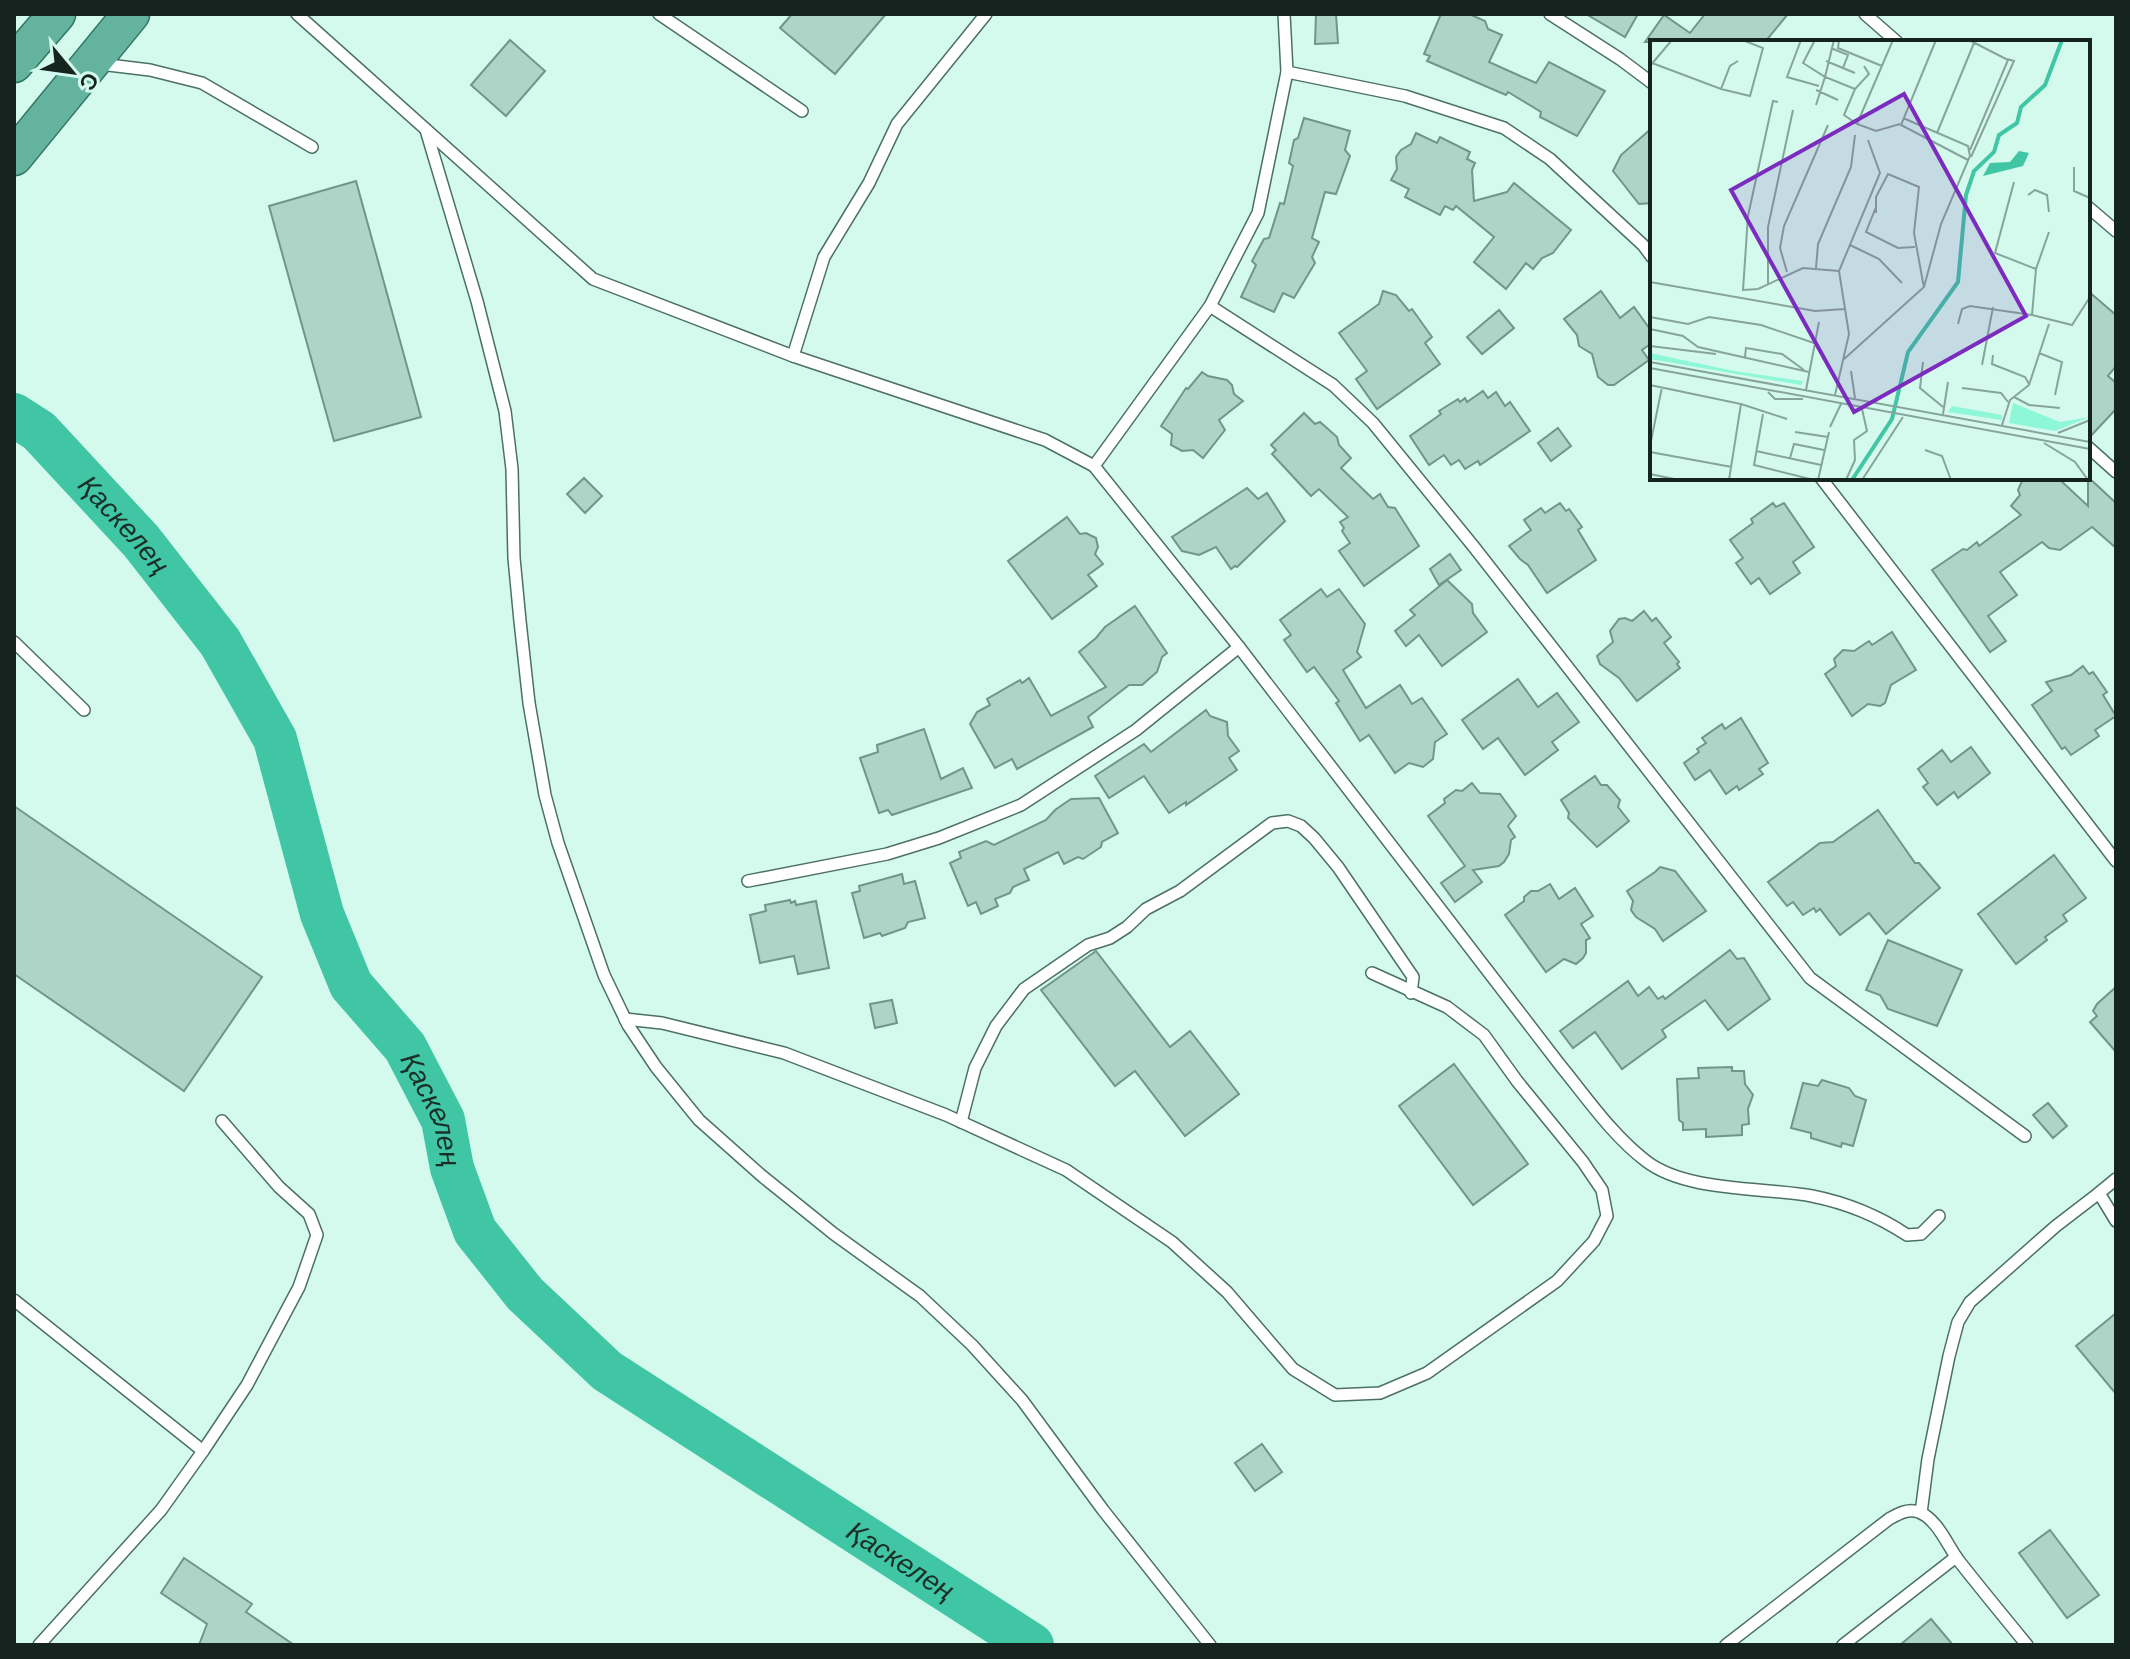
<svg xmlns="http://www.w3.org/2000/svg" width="2130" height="1659" viewBox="0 0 2130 1659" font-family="'DM Sans',sans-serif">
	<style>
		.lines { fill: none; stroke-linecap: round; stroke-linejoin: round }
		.river { stroke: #40c6a5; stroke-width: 44 }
		.building { fill: #aed4c7; stroke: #719589; stroke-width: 2 }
		.service-casing { stroke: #4d7065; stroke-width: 14 }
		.trunk-casing { stroke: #2f7562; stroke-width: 39 }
		.service { stroke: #fff; stroke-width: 11 }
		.trunk { stroke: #64b39e; stroke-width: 36 }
		.labels { text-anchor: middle; stroke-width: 6; stroke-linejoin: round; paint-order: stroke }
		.water-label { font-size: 28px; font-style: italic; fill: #192f28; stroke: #d3faec }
		.inset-river { fill: none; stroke: #40c6a5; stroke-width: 4 }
		.inset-road { fill: none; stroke: #87a49a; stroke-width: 2 }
		.view { fill: #7b2cbf; fill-opacity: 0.15; stroke: #7b2cbf; stroke-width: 4 }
		.inset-edge { fill: none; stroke: #162420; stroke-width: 4 }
	</style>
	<rect width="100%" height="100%" fill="#d3faec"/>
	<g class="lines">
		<!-- river -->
		<path class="river" id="s1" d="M14 415 39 431 141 541 220 642 275 739 322 914 351 985 405 1047 443 1120 452 1168 475 1231 525 1294 607 1371 1032 1645"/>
	</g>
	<!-- building -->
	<g class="building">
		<polygon points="792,14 886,14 835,74 780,28"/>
		<polygon points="1316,14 1336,14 1338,43 1315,44"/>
		<polygon points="1441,14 1469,14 1485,21 1488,29 1502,35 1489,62 1536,83 1549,62 1605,91 1577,136 1540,117 1541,112 1508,92 1506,95 1427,61 1430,56 1424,54"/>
		<polygon points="1586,14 1638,14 1625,37"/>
		<polygon points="1705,14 1788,14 1765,42 1645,42 1664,15 1690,33"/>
		<polygon points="510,40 545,71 506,116 471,85"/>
		<polygon points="1304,118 1350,131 1345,150 1350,156 1336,194 1325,192 1312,238 1319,242 1312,257 1315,263 1294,298 1283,293 1274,312 1241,297 1256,265 1252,261 1264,239 1269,238 1280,203 1284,204 1293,166 1289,163 1294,140 1298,138"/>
		<polygon points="1652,128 1652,203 1639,204 1613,171 1621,155"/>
		<polygon points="1416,133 1437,143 1440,137 1470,152 1467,159 1475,163 1472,170 1474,201 1507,192 1514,183 1571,230 1553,253 1542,258 1533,269 1526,263 1506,289 1474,262 1494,237 1456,206 1453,210 1445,206 1440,215 1405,197 1409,189 1391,180 1397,169 1396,157 1401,150 1411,144"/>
		<polygon points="356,181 421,417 334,441 269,206"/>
		<polygon points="1383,291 1396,295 1409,311 1412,309 1432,337 1425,343 1440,364 1377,409 1356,379 1367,371 1339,333 1379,304"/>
		<polygon points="1601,291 1620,318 1634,307 1652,332 1652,343 1642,350 1649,360 1614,385 1608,385 1598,377 1592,354 1579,346 1577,335 1564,319"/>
		<polygon points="2088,291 2116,315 2116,366 2108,376 2116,383 2116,409 2088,439"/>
		<polygon points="1499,310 1514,328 1482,354 1467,337"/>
		<polygon points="1202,372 1208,376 1227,380 1232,385 1234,394 1243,401 1219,420 1225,430 1203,458 1193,450 1182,451 1171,445 1172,434 1161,426 1186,388 1188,389"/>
		<polygon points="1483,391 1488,398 1496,392 1505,406 1510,402 1530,431 1480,465 1478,461 1465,469 1459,460 1451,465 1444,455 1429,465 1410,436 1441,414 1439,411 1458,399 1460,402 1465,398 1467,402"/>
		<polygon points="1304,413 1315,424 1320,422 1337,437 1339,445 1351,458 1341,468 1373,499 1380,494 1388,507 1395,508 1419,546 1364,586 1339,551 1350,543 1342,531 1344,528 1340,522 1348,517 1319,489 1311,496 1272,454 1276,450 1271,445"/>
		<polygon points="1558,428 1571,446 1551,461 1538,443"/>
		<polygon points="2088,477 2116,503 2116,548 2092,527 2060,550 2049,548 2042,542 2000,572 2017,595 1988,616 2006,641 1990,652 1932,570 1963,549 1967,550 1977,542 1979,546 2021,515 2011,506 2020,495 2018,490 2022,481 2027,478 2058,478 2088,506"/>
		<polygon points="584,478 602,496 585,513 567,494"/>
		<polygon points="1247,488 1258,499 1267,493 1285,521 1237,567 1235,566 1231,569 1216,547 1199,555 1182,551 1172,537"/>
		<polygon points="1560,503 1566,511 1569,509 1582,527 1578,530 1596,560 1547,593 1528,565 1520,559 1509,546 1531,530 1524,520 1541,508 1545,513"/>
		<polygon points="1773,503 1776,507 1784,503 1814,547 1793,562 1800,573 1770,594 1759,578 1751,584 1736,563 1743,558 1730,540 1753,523 1751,519"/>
		<polygon points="1067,517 1080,534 1086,533 1096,538 1098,547 1095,554 1103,564 1088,575 1097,586 1052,619 1008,561"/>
		<polygon points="1450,554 1461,570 1439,585 1430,569"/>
		<polygon points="1447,580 1472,604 1473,613 1487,632 1442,666 1419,635 1406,646 1395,631 1415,615 1410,610"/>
		<polygon points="1321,589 1327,597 1339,589 1365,624 1357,652 1361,657 1343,670 1366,708 1400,685 1412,704 1422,698 1447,734 1435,742 1433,759 1423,767 1409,763 1395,773 1369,735 1360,741 1336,703 1339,701 1314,667 1307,672 1284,640 1291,635 1280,620"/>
		<polygon points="1135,606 1167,653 1162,657 1157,672 1142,685 1129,685 1088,717 1093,727 1017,769 1012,759 995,768 970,724 977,712 990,705 987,699 1020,680 1022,683 1029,678 1051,716 1106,687 1079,652 1096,638 1105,627"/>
		<polygon points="1644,611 1652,621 1656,618 1671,637 1664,643 1679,662 1677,664 1680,668 1637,701 1619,678 1600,664 1597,656 1613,642 1610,631 1619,619 1625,618 1632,621"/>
		<polygon points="1892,632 1916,670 1891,685 1885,703 1880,706 1868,704 1852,716 1825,674 1836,666 1834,659 1843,650 1854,651 1869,641 1872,645"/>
		<polygon points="2083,666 2089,674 2093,672 2107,692 2103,695 2116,716 2095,730 2099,736 2071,755 2065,747 2062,749 2032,705 2052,691 2046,682 2071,675"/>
		<polygon points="1518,679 1538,707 1557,693 1579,722 1552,742 1558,750 1525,775 1498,738 1483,749 1462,720"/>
		<polygon points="1206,710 1210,716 1227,722 1228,736 1239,751 1229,758 1237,770 1186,805 1186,802 1169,813 1144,776 1109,798 1095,776 1144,744 1151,752"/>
		<polygon points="1741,718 1768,763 1759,769 1763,774 1739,790 1737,786 1726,794 1710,770 1695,780 1684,763 1699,752 1697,749 1706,743 1702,738 1722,724 1725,729"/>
		<polygon points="924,729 941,779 963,768 972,788 892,815 888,810 879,813 860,758 878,752 877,745"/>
		<polygon points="1971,747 1990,773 1958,798 1954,792 1937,805 1923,787 1928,783 1918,769 1942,750 1951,762"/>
		<polygon points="1595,776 1601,785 1607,785 1620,800 1618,807 1629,821 1597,847 1568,818 1569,813 1561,800"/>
		<polygon points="1472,783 1480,793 1500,794 1516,816 1508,826 1515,837 1511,840 1509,854 1504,862 1499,866 1473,870 1482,882 1455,902 1441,883 1465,866 1428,816 1445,803 1444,799 1456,790 1462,791"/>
		<polygon points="1099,798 1118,833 1102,842 1101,847 1083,859 1078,857 1064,864 1058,852 1024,869 1029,880 1013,887 1010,893 995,899 998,906 981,914 976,902 968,906 950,863 961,858 959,852 986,841 994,845 1046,820 1055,810 1071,799"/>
		<polygon points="14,806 262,977 184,1091 14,974"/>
		<polygon points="1878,810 1915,863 1919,863 1940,888 1886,934 1869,913 1840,935 1820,909 1816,912 1814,908 1803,915 1793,902 1787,906 1768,882 1820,843 1833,842"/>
		<polygon points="2054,855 2086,898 2063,915 2067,921 2045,937 2047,940 2016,964 1978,914"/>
		<polygon points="1660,867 1675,871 1706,911 1663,941 1655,929 1636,917 1631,910 1633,901 1627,891 1655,872"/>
		<polygon points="902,874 904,884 915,881 925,918 908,922 905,928 882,936 880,933 864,938 852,893 860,891 859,886"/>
		<polygon points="1550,884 1559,899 1575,888 1593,916 1581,924 1590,938 1586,940 1586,953 1583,958 1576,964 1564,959 1546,972 1505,915 1524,901 1524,897 1531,891 1538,891"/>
		<polygon points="790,900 791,903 795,901 796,905 816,901 829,968 798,974 794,956 760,963 750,915 766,911 765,905"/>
		<polygon points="1888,940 1962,970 1937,1026 1888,1009 1880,995 1866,990"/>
		<polygon points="1730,950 1737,959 1744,958 1770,999 1728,1030 1705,1000 1662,1030 1666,1037 1622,1069 1595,1032 1573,1048 1560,1031 1628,981 1638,996 1649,987 1658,999 1663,996 1665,999"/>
		<polygon points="1096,951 1170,1047 1190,1031 1239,1094 1185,1136 1135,1071 1115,1086 1041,990"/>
		<polygon points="2116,987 2116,1052 2090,1022 2097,1016 2093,1011 2097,1004"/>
		<polygon points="892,1000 897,1023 875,1028 870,1004"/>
		<polygon points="1454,1064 1528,1164 1473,1205 1399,1106"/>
		<polygon points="1732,1067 1732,1071 1744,1071 1745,1084 1753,1095 1748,1109 1749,1124 1742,1125 1742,1135 1706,1137 1706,1129 1683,1130 1683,1123 1679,1120 1677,1079 1699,1078 1698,1068"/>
		<polygon points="1822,1080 1849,1088 1855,1096 1866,1100 1853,1146 1842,1143 1841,1147 1811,1138 1811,1133 1791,1128 1803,1083 1818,1086"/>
		<polygon points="2048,1103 2067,1126 2053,1138 2033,1115"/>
		<polygon points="2116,1313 2116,1394 2076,1346"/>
		<polygon points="1262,1444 1282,1472 1255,1491 1235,1463"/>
		<polygon points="2050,1530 2099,1595 2067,1618 2019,1553"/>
		<polygon points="184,1558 252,1604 246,1612 294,1645 199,1645 207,1624 161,1593"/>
		<polygon points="1931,1619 1953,1645 1900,1645"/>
	</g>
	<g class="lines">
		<defs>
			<g id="service">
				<path d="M297 14 593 279 793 356 1045 440 1094 466 1239 647 1560 1065C1587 1098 1612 1135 1646 1161 1686 1192 1763 1187 1812 1196 1847 1203 1877 1215 1907 1235L1921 1234 1939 1216"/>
				<polyline points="659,14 802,111"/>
				<polyline points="1550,14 1620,59 1652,83"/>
				<polyline points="1865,14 1897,42"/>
				<polyline points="100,64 150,70 202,83 312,147"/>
				<polyline points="1287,72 1405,96 1504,128 1550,159 1643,245 1652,257"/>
				<polyline points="426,130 477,301 505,411 512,469 514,558 520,621 529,703 545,795 558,843 604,975 628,1025 656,1067 699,1120 762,1176 834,1234 920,1296 972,1345 1022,1400 1103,1510 1210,1645"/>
				<polyline points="2088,207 2116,231"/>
				<polyline points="1210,306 1333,385 1373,423 1474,547 1810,978 2025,1136"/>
				<polyline points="793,356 824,257 869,183 897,124 986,14"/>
				<polyline points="2088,447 2116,472"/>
				<polyline points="1094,466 1210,306 1258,213 1287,72 1284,14"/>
				<polyline points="1821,478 2116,861"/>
				<polyline points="14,642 84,710"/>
				<polyline points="748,881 887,854 939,838 1021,805 1136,730 1239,647"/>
				<polyline points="625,1019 662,1023 784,1053 946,1115 1066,1170 1172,1242 1227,1292 1293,1369 1335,1395 1380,1393 1427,1373 1557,1281 1594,1241 1607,1216 1602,1190 1583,1162 1517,1081 1484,1035 1447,1007 1372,973"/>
				<polyline points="961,1122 975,1068 996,1026 1024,989 1088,945 1110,938 1127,927 1146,909 1180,891 1272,823 1288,821 1301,826 1314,838 1338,867 1413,977 1411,993"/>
				<polyline points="2099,1193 2116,1179"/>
				<polyline points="14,1300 203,1451"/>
				<polyline points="1921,1513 1928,1459 1949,1356 1958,1322 1970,1302 2056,1226 2099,1193 2116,1221"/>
				<polyline points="39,1645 161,1510 203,1451 247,1385 299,1287 317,1235 309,1214 279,1187 222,1121"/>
				<path d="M1726 1645 1889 1519C1898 1514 1908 1508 1919 1512 1938 1520 1947 1545 1959 1561 1981 1589 2004 1617 2027 1645"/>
				<polyline points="1843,1645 1956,1557"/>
			</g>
			<g id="trunk">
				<polyline points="14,64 57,14"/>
				<polyline points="14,157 131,14"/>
			</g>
		</defs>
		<!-- service casing -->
		<use href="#service" class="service-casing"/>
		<!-- trunk casing -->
		<use href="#trunk" class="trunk-casing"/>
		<!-- service -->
		<use href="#service" class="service"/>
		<!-- trunk -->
		<use href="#trunk" class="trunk"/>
	</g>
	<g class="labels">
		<!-- water labels -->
		<g class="water-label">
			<text dy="10" stroke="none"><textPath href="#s1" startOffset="156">Қаскелең</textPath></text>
			<text dy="10" stroke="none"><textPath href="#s1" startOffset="828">Қаскелең</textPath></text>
			<text dy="10" stroke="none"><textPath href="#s1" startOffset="1500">Қаскелең</textPath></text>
		</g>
	</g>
	<!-- overview -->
	<g transform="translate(1650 40)">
		<rect width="440" height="440" fill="#d3faec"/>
		<path d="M0 313 84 331 153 341 151 345 0 319Z" fill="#8ef7d8"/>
		<path d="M363 363 410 382 440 377 405 391 359 383ZM302 366 352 375V380L298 372Z" fill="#8ef7d8"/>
		<path d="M369 111 379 113 373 126 333 136 340 123 360 122Z" fill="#40c6a5"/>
		<path class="inset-river" d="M202 440 242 379 258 312 308 242 316 155 324 131 344 112 349 95 367 83 371 67 395 45 412 0"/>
		<path class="inset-road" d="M151 0 137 37 169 46M165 0 153 23 175 37 166 65M184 0 175 37 205 49M189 0 188 8 232 26M243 0 207 84 226 91 250 84M286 0 251 85 318 120M319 0 358 20 320 110M181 8 198 15 193 28M176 21 205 33M2 23 71 49 80 26 88 21M0 26 22 0M71 49 100 56 113 8 95 1M166 50 188 60M128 62 123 61 98 176 93 250 108 249 153 228 189 231M207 84 194 75 205 49 219 34 214 26M287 93 324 3M321 117 364 21 357 19M424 127V151L440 158M364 142 345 213 386 229M378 155 385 150 397 155 399 172M226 167 216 192 248 208 265 207M226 173V157L238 134 269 147 264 193 274 248M399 192 386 229 382 275 422 285 440 257M200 205 229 219 252 243M166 228 168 204 201 127 205 95M137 232 130 208 134 186 178 85M0 242 165 271 195 269M118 244V187L143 70M0 277 38 284 59 277 111 285 167 304M308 284 312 269 320 266 382 275M0 289 33 296 48 307 159 332M0 306 66 314M389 313 412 322 405 355M343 315 342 324 375 337 379 344M95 317 96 308 132 314 154 330M193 320 274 247 291 184 320 116 318 106 253 78M0 322 440 402M273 322 270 348 293 367M332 325 343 267M0 328 440 409M201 331 205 358M0 345 91 364 79 440M312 348 351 353 358 362M156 350 169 282M118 352 125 359H153M185 355 199 294 189 231 230 133 218 100M364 357 379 365 410 368M91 364 137 379M113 374 104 425 164 440M293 374 298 342M352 385 360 360 379 345 399 284M180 387 191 364M145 392 178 397M408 393 440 380M394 403 425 422 438 440M0 406 12 347M275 410 292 416 301 440M106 411 171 425M0 412 82 427M140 418 144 404 174 410M0 434 29 440M168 440 179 392M196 440 205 420 204 400 217 391 212 369M212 440 253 377"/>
		<path class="view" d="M254 54 376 276 204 372 81 150Z"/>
		<rect width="440" height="440" class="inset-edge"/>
	</g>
	<!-- border -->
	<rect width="2130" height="1659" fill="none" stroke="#162420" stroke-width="32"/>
	<!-- north arrow -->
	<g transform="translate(72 72) rotate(119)" stroke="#d3faec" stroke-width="6" paint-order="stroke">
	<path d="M0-6L14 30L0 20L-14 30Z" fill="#162420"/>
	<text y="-12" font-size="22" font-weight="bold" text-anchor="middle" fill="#162420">С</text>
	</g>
</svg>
